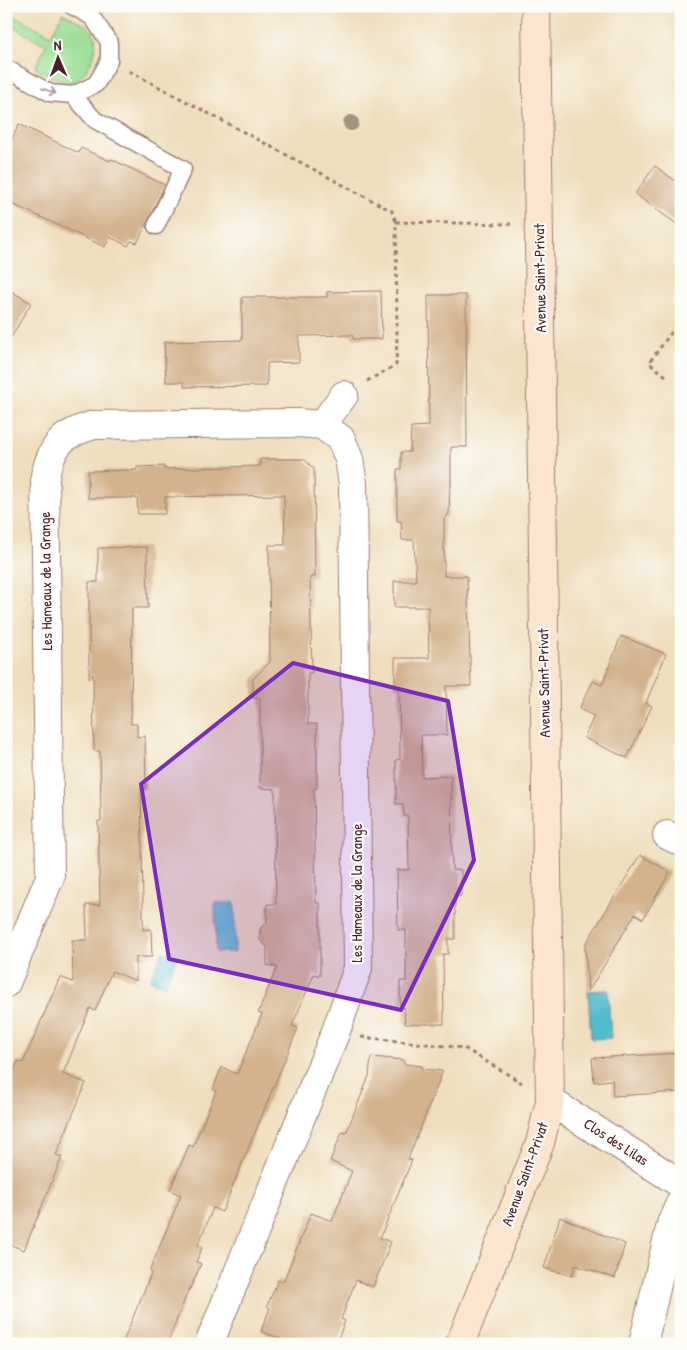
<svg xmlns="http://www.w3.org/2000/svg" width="687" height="1350" viewBox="0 0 687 1350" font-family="'Patrick Hand',sans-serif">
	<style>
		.green { fill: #9bdf96; stroke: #727f60 }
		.water { fill: #51bccd; stroke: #4e6e7c }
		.building { fill: #d3b28c }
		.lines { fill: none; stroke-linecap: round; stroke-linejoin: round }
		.lane-casing { stroke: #9c7e74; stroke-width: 19 }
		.street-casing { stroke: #9c7e74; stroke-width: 30 }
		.secondary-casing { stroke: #9c7e74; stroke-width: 30 }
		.path { stroke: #9c7e74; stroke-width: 3; stroke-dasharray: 4 4; stroke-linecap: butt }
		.lane { stroke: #fff; stroke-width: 16 }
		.street { stroke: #fff; stroke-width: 28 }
		.secondary { stroke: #fce5cf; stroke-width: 28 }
		.tree { fill: #a1957e }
		.oneway { stroke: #ae9aa0 }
		.marked { fill: #7b2cbf; fill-opacity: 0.2; stroke: #7b2cbf; stroke-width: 4; stroke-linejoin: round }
		.labels { text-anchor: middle; stroke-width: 4.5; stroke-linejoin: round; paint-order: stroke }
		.street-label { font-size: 15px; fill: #4a1f2b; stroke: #fdfcf7 }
	</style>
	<rect width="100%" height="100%" fill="#fdfcf7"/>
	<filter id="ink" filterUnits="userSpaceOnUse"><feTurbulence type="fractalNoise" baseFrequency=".02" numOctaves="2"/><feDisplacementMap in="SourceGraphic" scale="10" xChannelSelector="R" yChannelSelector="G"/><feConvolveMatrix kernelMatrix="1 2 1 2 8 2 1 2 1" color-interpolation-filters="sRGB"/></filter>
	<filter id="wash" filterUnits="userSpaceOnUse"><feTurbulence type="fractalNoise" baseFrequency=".0096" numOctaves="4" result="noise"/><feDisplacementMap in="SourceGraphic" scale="20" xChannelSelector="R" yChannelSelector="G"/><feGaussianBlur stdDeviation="1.12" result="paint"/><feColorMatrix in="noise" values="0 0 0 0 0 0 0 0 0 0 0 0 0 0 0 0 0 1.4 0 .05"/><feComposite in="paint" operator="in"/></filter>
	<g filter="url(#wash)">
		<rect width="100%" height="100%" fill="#efdebd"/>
		<!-- green -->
		<path class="green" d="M6 12 51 35 63 13C72 18 85 23 92 31 103 45 87 79 71 82 58 83 46 73 35 68L46 45 6 23Z"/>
		<!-- water -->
		<g class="water">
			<polygon points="215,903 235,903 235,952 216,952"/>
			<polygon points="162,951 177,957 165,986 150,980"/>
			<polygon points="608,990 611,1038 591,1039 588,991"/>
		</g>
		<g id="blocks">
			<!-- building -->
			<g class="building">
				<polygon points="19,124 79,153 81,148 110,161 111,159 165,185 137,243 131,241 128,246 110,237 105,247 6,201 6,152"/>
				<polygon points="655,166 681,185 681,227 635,194"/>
				<polygon points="6,288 31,303 6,346"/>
				<polygon points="381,291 382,339 353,339 352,335 299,336 299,362 267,363 267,386 184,387 184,382 166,382 164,342 242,340 242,297 327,297 327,292"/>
				<polygon points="428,295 466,295 467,447 451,447 451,487 450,487 449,514 444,519 444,576 467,576 471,686 446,686 447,735 421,735 422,777 451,776 452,870 461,870 461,896 455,896 455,939 448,939 448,954 443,954 444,1024 405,1024 404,1007 400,1008 400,981 406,981 406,930 398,930 397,870 409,870 408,816 404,816 403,804 396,804 396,760 400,759 399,687 395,687 395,658 429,658 428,607 394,607 394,581 416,581 414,540 402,540 401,521 397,521 397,469 401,469 401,452 410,452 411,427 429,426"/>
				<polygon points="260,459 304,459 314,469 315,577 310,577 312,673 308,673 308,724 317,724 317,788 314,788 316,903 320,903 320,976 314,974 292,1026 298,1028 222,1212 213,1208 198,1245 202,1247 196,1262 201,1264 190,1289 189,1289 167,1344 122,1344 151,1274 150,1270 181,1195 170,1190 189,1145 193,1147 216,1091 213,1089 222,1067 237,1074 262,1014 258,1013 277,967 267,965 267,947 260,940 260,929 267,922 267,904 276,904 275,789 260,788 260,698 253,698 253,679 270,662 269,545 285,545 284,495 165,497 165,514 138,514 137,498 88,498 88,471 137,470 137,467 164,466 164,469 260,466"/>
				<polygon points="147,547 148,608 132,608 131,724 137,724 137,737 145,736 146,789 141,789 143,904 143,930 151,929 152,957 136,957 136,981 112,971 95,1011 90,1008 63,1074 86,1083 56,1155 62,1157 24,1250 6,1243 6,1088 18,1061 23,1063 60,977 73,982 72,940 87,940 86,905 100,905 98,821 101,821 100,751 94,751 93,674 89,679 89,582 98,582 98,548"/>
				<polygon points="621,636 666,654 646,703 652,706 627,758 584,738 594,716 579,709 593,681 602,685"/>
				<polygon points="640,855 670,872 643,919 635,914 588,992 585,945"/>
				<polygon points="681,1053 681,1092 613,1096 612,1080 594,1082 592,1058"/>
				<polygon points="371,1057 404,1060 404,1064 422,1066 422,1069 443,1071 408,1159 412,1160 380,1238 391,1242 373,1287 356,1280 341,1319 345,1321 336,1344 293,1344 261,1331 270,1308 267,1306 278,1280 283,1282 311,1213 332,1221 352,1171 330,1161 342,1132 346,1133 369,1076"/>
				<polygon points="560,1217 625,1244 615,1278 575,1265 572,1276 544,1268"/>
			</g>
		</g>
	</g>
	<g filter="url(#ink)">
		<use href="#blocks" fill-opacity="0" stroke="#9c7e74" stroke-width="1"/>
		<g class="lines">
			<defs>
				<g id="lane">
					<polyline points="6,68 50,93 73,95 96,84 109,61 109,42 92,17 72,6"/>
					<polyline points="73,95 95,120 183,169 156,226"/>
				</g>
				<g id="street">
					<polyline points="322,425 344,395"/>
					<polyline points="667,835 681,842"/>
					<path d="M6 983 50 877 45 475C53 444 62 434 94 425L297 423 322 425 341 439 349 459 353 484 358 968 336 1031 209 1344"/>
					<polyline points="550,1101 681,1184"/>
					<polyline points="643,1344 671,1224 681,1201"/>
				</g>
				<polyline id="secondary" points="460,1344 540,1143 550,1101 536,6"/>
			</defs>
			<!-- lane casing -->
			<use href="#lane" class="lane-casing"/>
			<!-- street casing -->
			<use href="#street" class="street-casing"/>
			<!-- secondary casing -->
			<use href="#secondary" class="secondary-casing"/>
			<!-- path -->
			<g class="path">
				<polyline points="129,71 392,211 396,222"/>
				<polyline points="666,376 649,363 681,319"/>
				<polyline points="367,381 396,365 397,336 396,222 511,224"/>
				<polyline points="361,1037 464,1048 522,1083"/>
			</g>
			<!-- lane -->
			<use href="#lane" class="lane"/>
			<!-- street -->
			<use href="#street" class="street"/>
			<!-- secondary -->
			<use href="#secondary" class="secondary"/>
		</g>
		<!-- trees -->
		<circle class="tree" cx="351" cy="123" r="8"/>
		<!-- one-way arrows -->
		<defs><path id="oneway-shaft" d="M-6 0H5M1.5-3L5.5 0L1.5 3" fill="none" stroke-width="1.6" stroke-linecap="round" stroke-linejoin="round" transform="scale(1.25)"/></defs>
		<use class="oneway" href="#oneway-shaft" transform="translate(49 91) rotate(20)"/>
	</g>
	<!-- marked area -->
	<path class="marked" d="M293 663 448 701 474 860 401 1010 169 959 141 784Z"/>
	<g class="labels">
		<!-- street labels -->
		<g class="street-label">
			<text transform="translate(540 278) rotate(-91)" y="5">Avenue Saint-Privat</text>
			<text transform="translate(46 581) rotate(-91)" y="5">Les Hameaux de la Grange</text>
			<text transform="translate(544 683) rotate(-91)" y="5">Avenue Saint-Privat</text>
			<text transform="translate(357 893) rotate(-90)" y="5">Les Hameaux de la Grange</text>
			<text transform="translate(616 1142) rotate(33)" y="5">Clos des Lilas</text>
			<text transform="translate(525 1174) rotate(-70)" y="5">Avenue Saint-Privat</text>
		</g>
	</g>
	<!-- margin -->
	<rect width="687" height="1350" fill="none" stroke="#fdfcf7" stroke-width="25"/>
	<!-- north arrow -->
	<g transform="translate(58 58) rotate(358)" stroke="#fdfcf7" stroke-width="4" paint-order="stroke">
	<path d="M0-4L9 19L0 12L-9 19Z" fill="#4a1f2b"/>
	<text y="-8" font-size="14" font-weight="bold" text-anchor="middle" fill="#4a1f2b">N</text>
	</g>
</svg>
